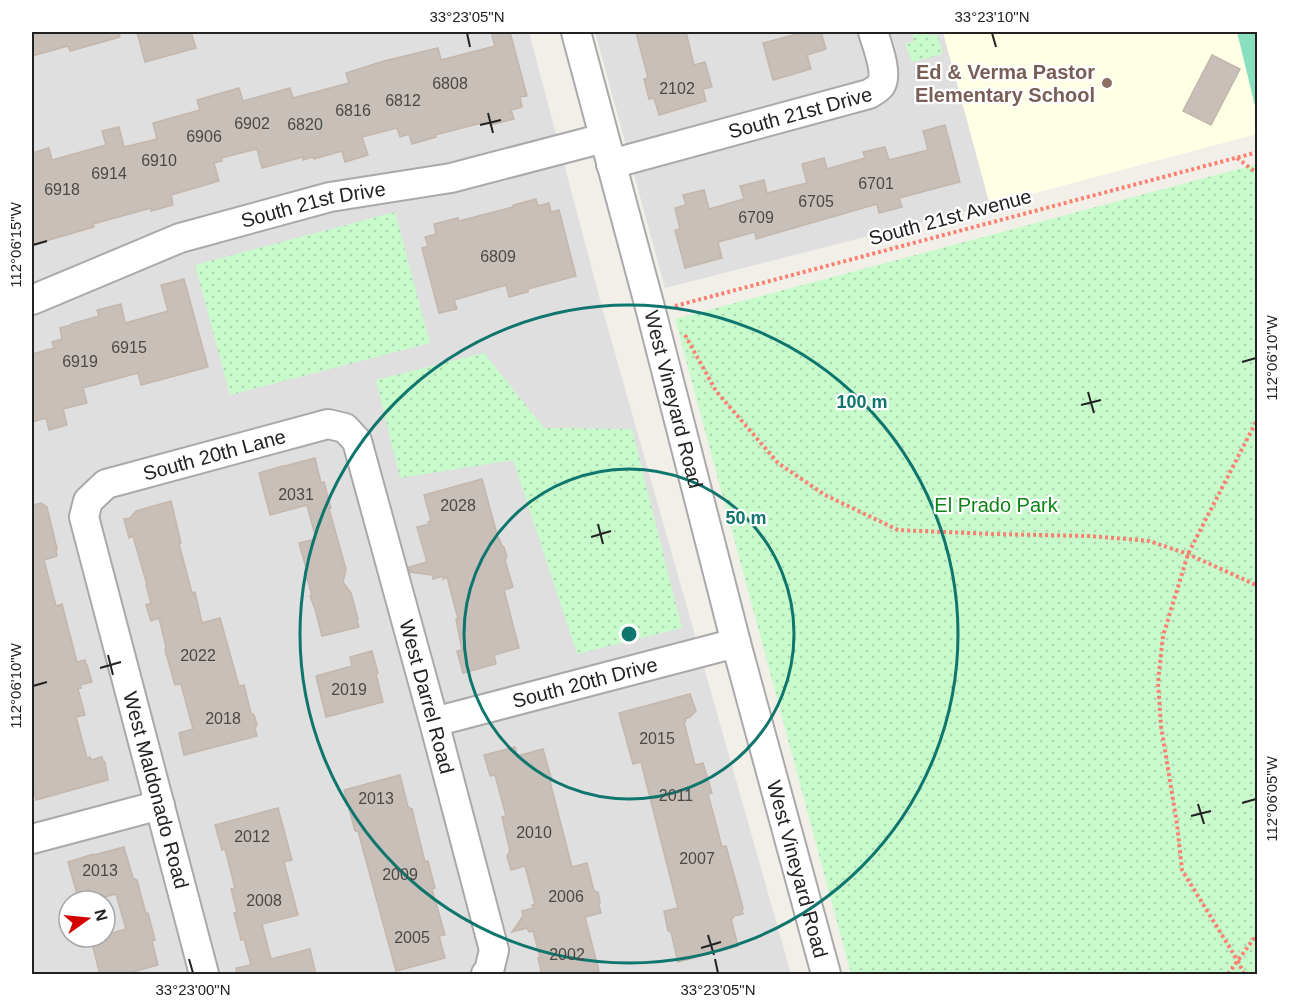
<svg xmlns="http://www.w3.org/2000/svg" width="1289" height="1006" viewBox="0 0 1289 1006" font-family="Helvetica,sans-serif">
	<style>
		.residential { fill: #e0dfdf; fill-rule: evenodd }
		.education { fill: #ffffe5 }
		.park { fill: url(#park-dots) }
		.pitch { fill: #88e0be }
		.building { fill: #c7bfb8; stroke: #c4b6ab; stroke-width: 1.5 }
		.lines { fill: none; stroke-linecap: round; stroke-linejoin: round }
		.minor-casing { stroke: #a9a9a9; stroke-width: 32 }
		.path { stroke: #fa8072; stroke-width: 4; stroke-dasharray: 3 3; stroke-linecap: butt }
		.minor { stroke: #fff; stroke-width: 28 }
		.ticks { fill: none; stroke: #222; stroke-width: 2 }
		.ring { fill: none; stroke: #0f766e; stroke-width: 3 }
		.education-dot { fill: #8d6e63; stroke: #fff; stroke-width: 2 }
		.labels { text-anchor: middle; stroke-width: 4.5; stroke-linejoin: round; paint-order: stroke }
		.number-label { font-size: 16px; fill: #4b4948 }
		.education-label { font-size: 20px; font-weight: bold; fill: #785e54; stroke: #fff; text-anchor: end }
		.street-label { font-size: 20px; fill: #222; stroke: #fff }
		.park-label { font-size: 20px; fill: #0c8416; stroke: #fff }
		.centre { fill: #0f766e; stroke: #fff; stroke-width: 3 }
		.ring-label { font-size: 18px; text-anchor: middle; font-weight: bold; fill: #0f766e; stroke: #fff; stroke-width: 4.5; stroke-linejoin: round; paint-order: stroke }
		.neatline { fill: none; stroke: #222; stroke-width: 2 }
		.ticks-label { font-size: 15px; text-anchor: middle; fill: #222 }
	</style>
	<defs>
		<pattern id="park-dots" width="8" height="8" patternUnits="userSpaceOnUse" patternTransform="scale(1.5)"><rect width="8" height="8" fill="#c8facc"/><path d="M2 2h.1M6 6h.1" fill="none" stroke="#acd6af" stroke-width="1.8" stroke-linecap="round"/></pattern>
	</defs>
	<rect width="100%" height="100%" fill="#f2efe9"/>
	<!-- residential -->
	<g class="residential">
		<path d="M32 32H529L603 311 791 974H32ZM69 901H105V937H69Z"/>
		<polygon points="595,32 943,32 990,205 665,288"/>
	</g>
	<!-- education -->
	<polygon class="education" points="943,32 1257,32 1257,134 990,205"/>
	<!-- park -->
	<g class="park">
		<polygon points="912,32 926,32 928,36 937,34 943,54 912,62 905,44 914,41"/>
		<polygon points="1257,164 1257,974 851,974 675,319"/>
		<polygon points="395,212 430,343 230,395 195,265"/>
		<polygon points="484,353 544,428 632,429 682,628 577,654 513,460 400,478 376,380"/>
	</g>
	<!-- pitch -->
	<polygon class="pitch" points="1237,32 1257,32 1257,114"/>
	<!-- building -->
	<g class="building">
		<polygon points="32,32 119,32 120,37 70,51 68,46 32,56"/>
		<polygon points="137,32 191,32 196,48 145,62"/>
		<polygon points="491,32 510,32 527,96 520,97 522,107 511,110 514,119 490,125 489,121 435,135 436,137 412,144 409,134 400,137 397,128 362,137 368,155 345,162 342,151 314,159 313,157 303,160 303,157 262,168 257,149 221,158 222,161 214,163 219,181 171,195 173,205 151,211 151,208 93,224 94,227 32,245 32,153 49,148 52,160 106,145 102,131 119,127 124,147 157,139 153,123 200,110 197,100 239,88 243,101 290,88 293,98 349,83 346,73 384,61 438,48 441,60 495,46"/>
		<polygon points="636,32 686,32 694,65 705,62 712,87 703,89 706,101 659,115 654,98 649,99 644,79 648,78"/>
		<polygon points="805,32 821,32 826,49 807,55 811,69 773,80 763,43"/>
		<polygon points="1212,55 1240,69 1211,125 1183,111"/>
		<polygon points="945,125 960,182 899,198 902,207 879,213 877,204 756,239 755,232 718,242 722,258 685,268 675,230 680,229 675,208 686,205 683,195 704,190 709,209 744,199 740,186 764,180 767,193 807,183 802,164 824,158 827,169 865,158 863,152 885,147 889,160 928,150 923,131"/>
		<polygon points="536,199 538,206 549,203 551,212 559,210 576,276 528,289 528,292 509,297 506,285 454,300 457,309 439,313 422,248 428,246 425,237 436,234 434,224 458,218 459,221 513,207 513,205"/>
		<polygon points="184,279 208,367 141,385 138,373 83,388 87,403 63,409 67,425 49,430 46,418 32,422 32,354 54,348 52,342 62,339 60,328 71,325 71,324 99,316 97,310 121,304 125,323 168,311 161,285"/>
		<polygon points="315,458 321,483 324,482 331,508 329,509 346,569 343,582 351,593 358,619 357,621 359,627 322,636 315,609 310,596 312,596 305,571 306,568 299,543 316,539 307,505 270,515 259,473 283,466 285,466"/>
		<polygon points="482,479 498,538 499,538 502,546 504,547 507,557 505,560 513,587 504,590 519,648 494,655 496,664 463,673 457,651 462,650 456,619 458,619 447,577 443,579 443,576 433,579 432,575 410,572 409,567 427,562 417,527 429,524 428,522 431,521 424,495"/>
		<polygon points="171,501 181,543 179,544 192,593 195,592 202,623 220,618 239,686 244,685 251,713 254,715 257,725 255,728 257,736 184,755 179,733 193,729 181,684 175,685 165,650 166,647 159,618 151,621 146,605 151,603 146,585 147,585 133,536 129,538 124,519 130,518 136,511"/>
		<polygon points="41,503 47,507 57,549 56,550 57,556 44,560 56,606 62,604 77,662 85,660 86,664 87,665 92,682 80,685 81,688 78,689 85,715 76,717 87,758 90,757 91,760 102,757 103,761 105,762 108,780 36,800 32,782 32,505"/>
		<polygon points="372,651 378,673 376,674 383,702 326,717 316,676 352,666 350,657"/>
		<polygon points="690,694 696,711 690,717 685,719 686,721 684,722 695,765 703,763 712,793 708,794 722,847 726,846 743,908 742,910 743,914 733,916 733,918 731,919 738,946 678,962 671,932 668,931 664,911 678,908 641,762 633,764 619,713"/>
		<polygon points="515,747 517,756 543,749 552,781 550,782 572,867 587,863 594,891 598,892 600,902 599,905 601,913 585,917 599,971 584,975 542,975 538,958 540,957 533,931 529,932 527,928 512,932 523,916 522,911 533,908 532,905 535,904 525,866 511,870 507,856 510,851 502,817 506,816 495,775 490,776 484,755"/>
		<polygon points="400,775 408,807 412,809 425,862 428,861 435,888 432,889 445,935 439,936 445,958 396,971 358,831 355,831 344,790"/>
		<polygon points="278,808 292,860 284,862 298,915 262,924 271,959 310,949 316,975 237,975 236,968 251,965 244,939 241,940 234,913 237,912 231,889 235,888 225,849 222,850 215,825"/>
		<polygon points="124,847 133,878 137,880 146,914 148,913 155,940 152,941 158,965 122,975 100,975 91,939 105,937 105,935 126,929 116,894 90,901 79,901 68,862 93,854 94,855"/>
	</g>
	<g class="lines">
		<defs>
			<g id="minor">
				<path id="s1" d="M576 32 651 311 736 643 826 974"/>
				<path id="s2" d="M611 164 869 94C874 91 878 89 881 85 888 73 877 45 873 32"/>
				<path id="s3" d="M32 300 180 238 330 197 451 178 604 138"/>
				<path id="s4" d="M434 722 736 643"/>
				<polyline points="32,839 160,805"/>
				<path id="s5" d="M204 974 84 517 88 501 106 484 328 424 345 428 357 441 434 722 494 950 489 971 486 974"/>
			</g>
		</defs>
		<!-- minor casing -->
		<use href="#minor" class="minor-casing"/>
		<!-- path -->
		<g class="path">
			<polyline points="1237,158 1258,174"/>
			<polyline points="675,306 1258,152"/>
			<polyline points="685,335 716,391 778,463 825,495 898,530 991,534 1089,536 1149,541 1188,554 1258,586"/>
			<polyline points="1228,974 1258,933"/>
			<polyline points="1244,974 1238,961 1182,870 1177,824 1161,726 1158,682 1163,636 1188,554 1258,418"/>
		</g>
		<!-- minor -->
		<use href="#minor" class="minor"/>
	</g>
	<!-- ticks -->
	<path class="ticks" d="M467 33 470 47M992 33 996 47M488 113 493 133M480 125 501 120M33 245 47 241M1242 362 1256 358M1088 392 1094 413M1081 405 1101 400M598 524 603 544M591 537 611 531M108 655 113 675M100 668 121 662M33 686 47 682M1242 803 1256 799M1198 804 1204 824M1191 816 1211 811M708 935 714 955M701 948 721 942M189 959 193 973M715 959 718 973"/>
	<!-- distance rings -->
	<g class="ring">
		<circle cx="629" cy="634" r="165"/>
		<circle cx="629" cy="634" r="329"/>
	</g>
	<!-- markers -->
	<circle class="education-dot" cx="1107" cy="83" r="6"/>
	<g class="labels">
		<!-- number labels -->
		<g class="number-label">
			<text x="450" y="89">6808</text>
			<text x="677" y="94">2102</text>
			<text x="403" y="106">6812</text>
			<text x="353" y="116">6816</text>
			<text x="252" y="129">6902</text>
			<text x="305" y="130">6820</text>
			<text x="204" y="142">6906</text>
			<text x="159" y="166">6910</text>
			<text x="109" y="179">6914</text>
			<text x="876" y="189">6701</text>
			<text x="62" y="195">6918</text>
			<text x="816" y="207">6705</text>
			<text x="756" y="223">6709</text>
			<text x="498" y="262">6809</text>
			<text x="129" y="353">6915</text>
			<text x="80" y="367">6919</text>
			<text x="296" y="500">2031</text>
			<text x="458" y="511">2028</text>
			<text x="198" y="661">2022</text>
			<text x="349" y="695">2019</text>
			<text x="223" y="724">2018</text>
			<text x="657" y="744">2015</text>
			<text x="676" y="801">2011</text>
			<text x="376" y="804">2013</text>
			<text x="534" y="838">2010</text>
			<text x="252" y="842">2012</text>
			<text x="697" y="864">2007</text>
			<text x="100" y="876">2013</text>
			<text x="400" y="880">2009</text>
			<text x="566" y="902">2006</text>
			<text x="264" y="906">2008</text>
			<text x="412" y="943">2005</text>
			<text x="567" y="960">2002</text>
		</g>
		<!-- education labels -->
		<g class="education-label">
			<text x="1095" y="79">Ed &amp; Verma Pastor<tspan x="1095" dy="23">Elementary School</tspan></text>
		</g>
		<!-- street labels -->
		<g class="street-label">
			<text dy="7" stroke="none"><textPath href="#s2" startOffset="196">South 21st Drive</textPath></text>
			<text dy="7" stroke="none"><textPath href="#s3" startOffset="298">South 21st Drive</textPath></text>
			<text transform="translate(950 217) rotate(-15)" y="7">South 21st Avenue</text>
			<text dy="7" stroke="none"><textPath href="#s1" startOffset="380">West Vineyard Road</textPath></text>
			<text dy="7" stroke="none"><textPath href="#s5" startOffset="626">South 20th Lane</textPath></text>
			<text dy="7" stroke="none"><textPath href="#s4" startOffset="156">South 20th Drive</textPath></text>
			<text dy="7" stroke="none"><textPath href="#s5" startOffset="1044">West Darrel Road</textPath></text>
			<text transform="translate(156 790) rotate(75)" y="7">West Maldonado Road</text>
			<text dy="7" stroke="none"><textPath href="#s1" startOffset="866">West Vineyard Road</textPath></text>
		</g>
		<!-- park labels -->
		<g class="park-label">
			<text x="996" y="512">El Prado Park</text>
		</g>
	</g>
	<circle cx="629" cy="634" r="9" class="centre"/>
	<g class="ring-label">
		<text x="862" y="408">100 m</text>
		<text x="746" y="524">50 m</text>
	</g>
	<!-- border -->
	<rect width="1289" height="1006" fill="none" stroke="#ffffff" stroke-width="66"/>
	<!-- north arrow -->
	<g transform="translate(87 919) rotate(75)"><circle r="28" fill="#ffffff" stroke="#a7a7a7" stroke-width="1.5"/>
	<path d="M0-4.5L10 22L0 15L-10 22Z" fill="#d40000"/>
	<text y="-9" font-size="16" font-weight="bold" text-anchor="middle" fill="#222222">N</text>
	</g>
	<rect x="33" y="33" width="1223" height="940" class="neatline"/>
	<g class="ticks-label">
		<text x="467" y="22">33°23'05"N</text>
		<text x="992" y="22">33°23'10"N</text>
		<text transform="translate(16 245) rotate(-90)" y="5">112°06'15"W</text>
		<text transform="translate(1272 358) rotate(-90)" y="5">112°06'10"W</text>
		<text transform="translate(16 686) rotate(-90)" y="5">112°06'10"W</text>
		<text transform="translate(1272 799) rotate(-90)" y="5">112°06'05"W</text>
		<text x="193" y="995">33°23'00"N</text>
		<text x="718" y="995">33°23'05"N</text>
	</g>
</svg>
